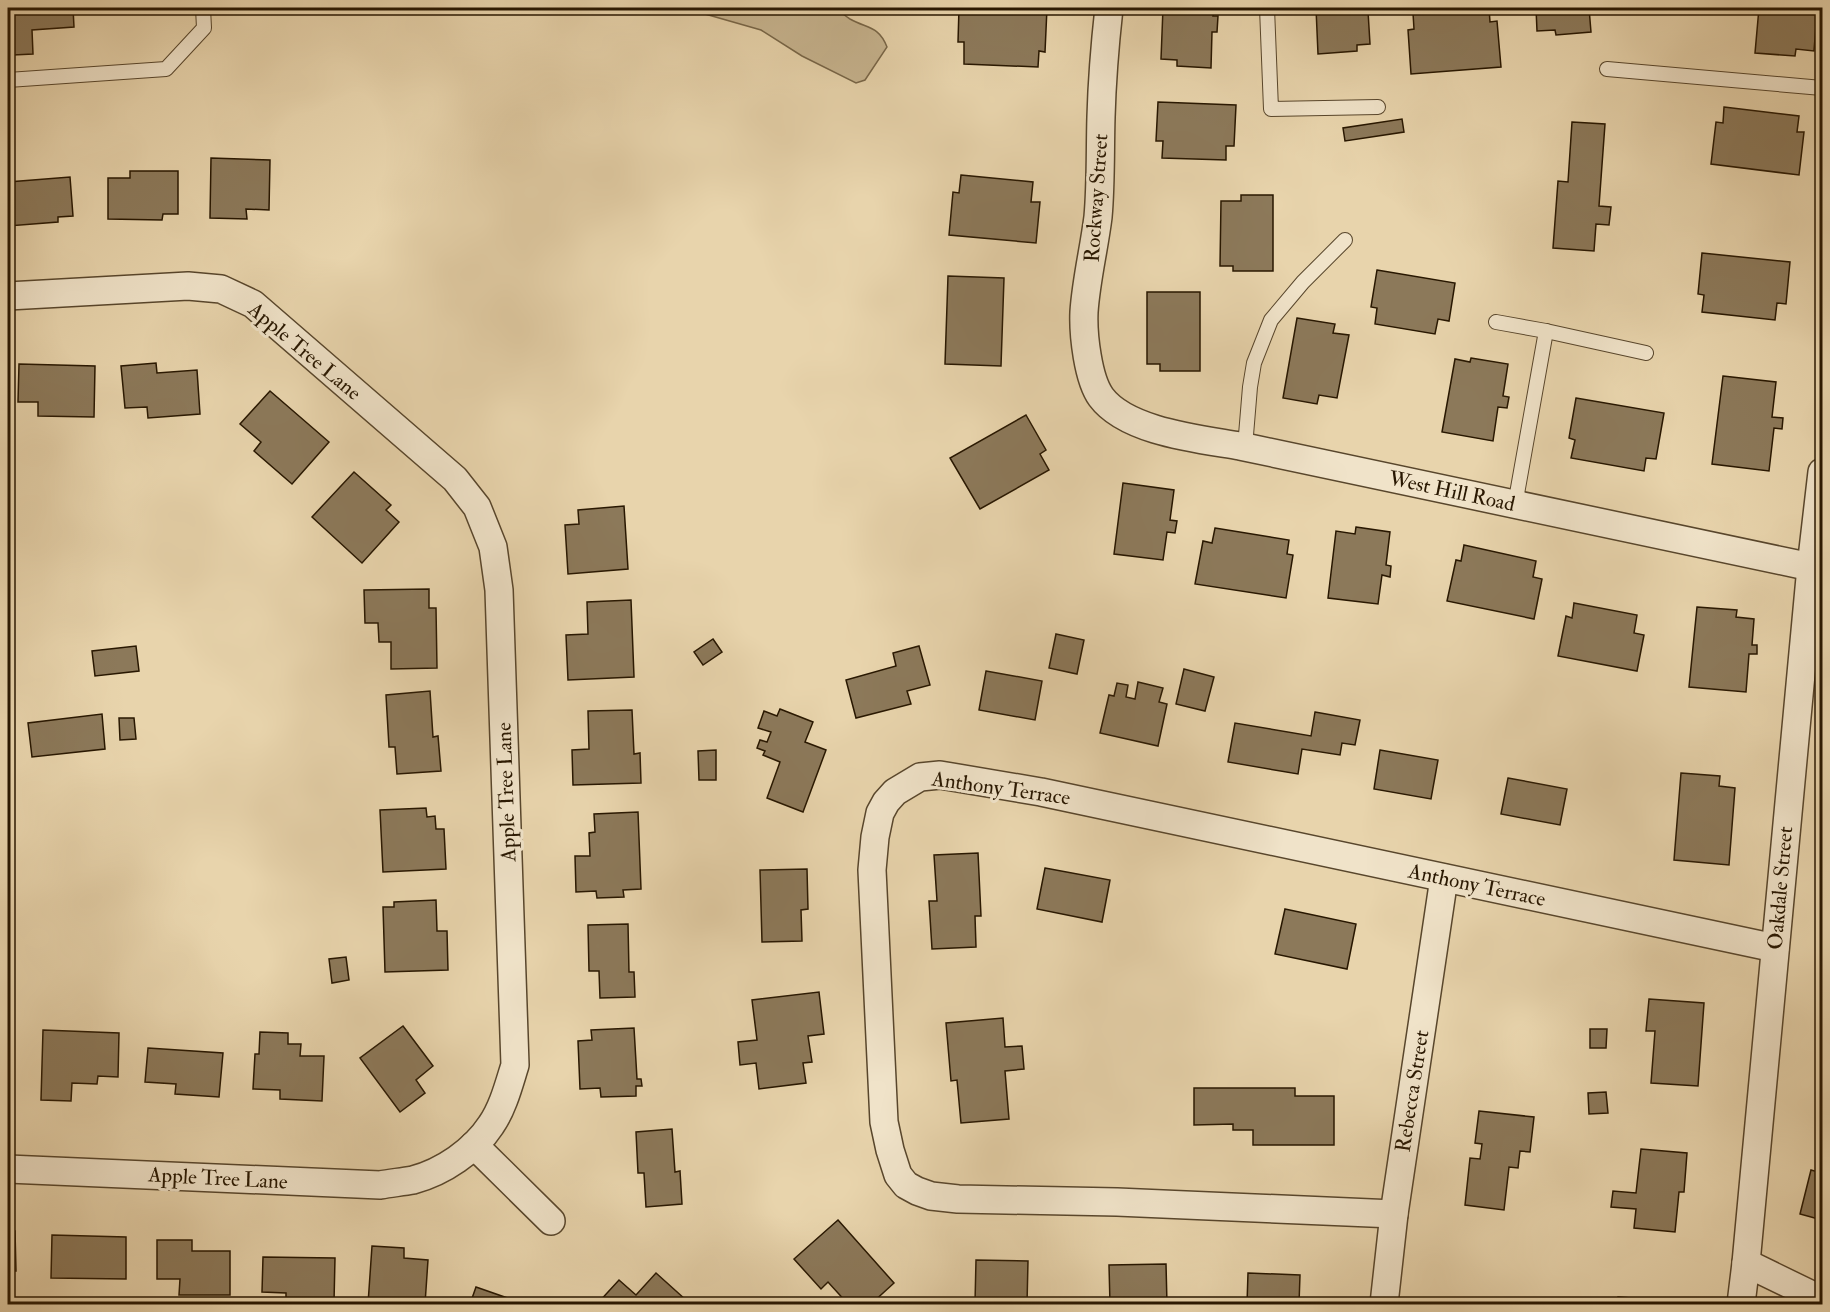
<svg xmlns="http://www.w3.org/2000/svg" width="1830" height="1312" viewBox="0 0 1830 1312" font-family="'IM FELL Double Pica',serif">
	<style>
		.green { fill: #c7b48f; stroke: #786648; stroke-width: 1.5 }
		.building { fill: #8c795a; stroke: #281701; stroke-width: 1.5 }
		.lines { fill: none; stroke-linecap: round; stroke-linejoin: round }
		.service-casing { stroke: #58462c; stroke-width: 16 }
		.minor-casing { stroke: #58462c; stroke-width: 30 }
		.service { stroke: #f0e3c9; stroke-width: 14 }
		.minor { stroke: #f0e3c9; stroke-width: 27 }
		.labels { text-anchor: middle; stroke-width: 6; stroke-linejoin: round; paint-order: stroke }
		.street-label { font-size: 21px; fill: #281701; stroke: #f0e3c9 }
	</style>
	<rect width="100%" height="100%" fill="#e8d4ac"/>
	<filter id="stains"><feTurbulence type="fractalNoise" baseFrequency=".00333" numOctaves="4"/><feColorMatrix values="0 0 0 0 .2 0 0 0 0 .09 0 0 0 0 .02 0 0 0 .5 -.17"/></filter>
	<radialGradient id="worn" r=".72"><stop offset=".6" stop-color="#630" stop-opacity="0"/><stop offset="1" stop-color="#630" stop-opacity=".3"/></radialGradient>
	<!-- green -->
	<path class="green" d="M684 8H835C840 11 845 16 850 19 868 29 879 26 887 47L865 80 856 83 802 56 761 30Z"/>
	<!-- building -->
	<g class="building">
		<polygon points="8,8 73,8 74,27 32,30 33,54 13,55 11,31 8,31"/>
		<polygon points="959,8 1047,8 1045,52 1039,51 1038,67 964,64 964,42 958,42"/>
		<polygon points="1163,8 1214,8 1213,16 1218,16 1217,32 1212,32 1211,68 1177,66 1177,60 1161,59"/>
		<polygon points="1316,8 1377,8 1377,11 1368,11 1370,44 1357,45 1357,51 1318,54"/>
		<polygon points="1489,8 1490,22 1497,21 1501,67 1411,74 1408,30 1414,29 1413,13"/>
		<polygon points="1536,8 1589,8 1591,32 1556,35 1555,30 1537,31"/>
		<polygon points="1759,8 1822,8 1822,14 1817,13 1814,51 1796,49 1795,56 1755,53"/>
		<polygon points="1158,102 1236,105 1234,146 1226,146 1226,160 1162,158 1163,141 1156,141"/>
		<polygon points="1724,107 1799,116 1797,132 1804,132 1799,175 1711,164 1716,122 1723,123"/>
		<polygon points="1402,119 1404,132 1345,141 1343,128"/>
		<polygon points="1572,122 1605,124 1599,206 1611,207 1609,225 1596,224 1594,251 1553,248 1558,181 1568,182"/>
		<polygon points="211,158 270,160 269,210 246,209 247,219 210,218"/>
		<polygon points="130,171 178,171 178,214 163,214 162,220 108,219 108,178 130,178"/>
		<polygon points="961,175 1033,182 1031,202 1040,202 1036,243 949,235 953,192 959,193"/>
		<polygon points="70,177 73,216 58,217 58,222 8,226 8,182"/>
		<polygon points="1241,195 1273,195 1273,271 1233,271 1233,266 1220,266 1221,201 1241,201"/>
		<polygon points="1702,253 1790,262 1786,304 1777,303 1775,320 1702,312 1704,295 1698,294"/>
		<polygon points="1377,270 1455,283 1449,321 1438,319 1435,334 1375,324 1377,308 1371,307"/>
		<polygon points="948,276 1004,278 1001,366 945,364"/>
		<polygon points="1147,292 1200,292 1200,371 1160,371 1160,364 1147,364"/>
		<polygon points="1297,318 1335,324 1333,333 1349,335 1337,398 1319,395 1317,404 1283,398"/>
		<polygon points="1471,358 1508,364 1503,396 1509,397 1507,408 1498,407 1493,441 1442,432 1455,359 1470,362"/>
		<polygon points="156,363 157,373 197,370 200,414 148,418 147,407 125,408 121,366"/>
		<polygon points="19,364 95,366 94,417 38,416 38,402 18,402"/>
		<polygon points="1723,376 1776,382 1772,417 1783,418 1782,429 1774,428 1769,471 1712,464"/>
		<polygon points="270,391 329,442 292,484 254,451 261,442 240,424"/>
		<polygon points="1576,398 1664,413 1656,459 1646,458 1644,471 1571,458 1575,440 1569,438"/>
		<polygon points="1026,415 1046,450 1040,454 1049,470 980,509 950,458"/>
		<polygon points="354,472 391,505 386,510 399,522 362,563 312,517"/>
		<polygon points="1123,483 1174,490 1170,520 1177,521 1175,533 1167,532 1163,560 1114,554"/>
		<polygon points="624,506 628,569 568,574 565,525 579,524 578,510"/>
		<polygon points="1356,527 1390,532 1386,565 1391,566 1390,577 1382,575 1378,604 1328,598 1336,531 1355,534"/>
		<polygon points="1215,528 1289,540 1287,554 1293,555 1286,598 1195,584 1203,541 1212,543"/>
		<polygon points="1464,545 1536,561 1533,577 1542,579 1534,619 1447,601 1456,560 1461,561"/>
		<polygon points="429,589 429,608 436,608 437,668 391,669 391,642 379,642 378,623 365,623 364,590"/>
		<polygon points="631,600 634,677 568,680 566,635 588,634 587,602"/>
		<polygon points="1574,603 1637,615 1634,633 1644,635 1637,671 1558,656 1566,616 1572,618"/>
		<polygon points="1697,607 1737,610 1736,617 1754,619 1752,645 1757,645 1757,654 1749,654 1746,692 1689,687"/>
		<polygon points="1056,634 1084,640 1077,674 1049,668"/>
		<polygon points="713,639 722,652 703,665 694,652"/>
		<polygon points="136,646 139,671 95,676 92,651"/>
		<polygon points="919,646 930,685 907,691 911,704 856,718 846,680 896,666 893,653"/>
		<polygon points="1184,669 1214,677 1205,711 1176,704"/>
		<polygon points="986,671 1042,681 1035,720 979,710"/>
		<polygon points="1138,682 1163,688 1159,702 1167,704 1158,746 1100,733 1109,695 1114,696 1117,683 1128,685 1126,697 1135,699"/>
		<polygon points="430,691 433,737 438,736 441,771 397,774 395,747 389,747 386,695"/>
		<polygon points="780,709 813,722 805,742 826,750 803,812 767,798 780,762 763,755 765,751 757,748 760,740 767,742 771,732 758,728 764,711 777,716"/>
		<polygon points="632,710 634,754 640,753 641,783 573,785 572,750 589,749 588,711"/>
		<polygon points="1315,712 1360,720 1355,745 1342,743 1340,755 1302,749 1298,774 1228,762 1235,723 1311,736"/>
		<polygon points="102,714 105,749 32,757 28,723"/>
		<polygon points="119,718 134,718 136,739 120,740"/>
		<polygon points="716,750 716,780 699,780 698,751"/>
		<polygon points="1380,750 1438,760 1431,799 1374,789"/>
		<polygon points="1681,773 1720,776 1719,786 1735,788 1729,865 1674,860"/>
		<polygon points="1508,778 1567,789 1560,825 1501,814"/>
		<polygon points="426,808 427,817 435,816 436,829 444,829 446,869 383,872 380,810"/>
		<polygon points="638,812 641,889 623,890 624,897 597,898 596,891 576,892 575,856 590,856 589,833 595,832 594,814"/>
		<polygon points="978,853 981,916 975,916 976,947 932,949 929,901 937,901 934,855"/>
		<polygon points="1045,868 1110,880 1102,922 1037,909"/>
		<polygon points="807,869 808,909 801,910 802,941 762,942 760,870"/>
		<polygon points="436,900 437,931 447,931 448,970 385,972 383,907 394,907 394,902"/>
		<polygon points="1285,909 1356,924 1347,969 1275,954"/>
		<polygon points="628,924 629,972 634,972 635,997 600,998 599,971 589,971 588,925"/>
		<polygon points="346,957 349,980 332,983 329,959"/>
		<polygon points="819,992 824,1034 808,1036 812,1062 803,1063 806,1083 759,1089 756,1063 740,1065 738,1042 757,1040 752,1000"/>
		<polygon points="1649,999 1704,1003 1698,1086 1651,1083 1655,1031 1646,1031"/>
		<polygon points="1003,1018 1005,1047 1022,1046 1024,1069 1005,1071 1009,1119 961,1123 957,1080 951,1081 946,1023"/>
		<polygon points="403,1026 433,1066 416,1080 425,1093 400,1112 360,1058"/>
		<polygon points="634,1028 637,1079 641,1079 642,1086 636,1086 636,1096 601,1097 600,1088 580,1089 578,1041 592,1040 591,1030"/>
		<polygon points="1590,1029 1607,1029 1606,1048 1590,1048"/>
		<polygon points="43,1030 119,1033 118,1077 98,1076 97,1084 72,1083 71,1101 41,1100"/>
		<polygon points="260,1032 288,1033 288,1044 301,1044 300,1056 324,1056 322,1101 280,1099 280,1090 253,1089 255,1054 259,1054"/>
		<polygon points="148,1048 223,1053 219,1097 175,1094 176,1084 145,1082"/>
		<polygon points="1194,1088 1295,1088 1295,1096 1334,1096 1334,1145 1253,1145 1253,1130 1233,1130 1233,1124 1194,1125"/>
		<polygon points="1606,1092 1608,1113 1589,1114 1588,1093"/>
		<polygon points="1479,1111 1534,1117 1530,1152 1520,1151 1518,1168 1509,1167 1504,1210 1465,1205 1470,1158 1480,1159 1482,1144 1475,1143"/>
		<polygon points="672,1129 675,1172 680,1171 682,1204 646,1207 644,1173 638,1173 636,1132"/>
		<polygon points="1641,1149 1687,1153 1684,1192 1679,1192 1675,1232 1634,1228 1636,1209 1611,1207 1613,1191 1636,1193"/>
		<polygon points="1811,1170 1822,1173 1822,1220 1800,1214"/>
		<polygon points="838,1220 894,1283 871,1304 848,1304 828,1282 821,1289 794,1259"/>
		<polygon points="8,1231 15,1231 16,1271 8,1271"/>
		<polygon points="52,1235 126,1237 126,1279 51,1278"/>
		<polygon points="157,1240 192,1240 192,1251 230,1251 230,1295 179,1295 180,1279 157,1279"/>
		<polygon points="372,1246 404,1248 404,1258 428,1260 425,1304 368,1304"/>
		<polygon points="263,1257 335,1258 334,1302 286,1302 286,1293 262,1292"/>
		<polygon points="976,1260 1028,1261 1027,1304 984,1304 984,1303 975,1303"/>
		<polygon points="1166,1264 1167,1304 1110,1304 1109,1265"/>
		<polygon points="656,1273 686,1300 682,1304 597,1304 619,1280 636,1295"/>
		<polygon points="1248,1273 1300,1275 1299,1304 1247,1304"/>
		<polygon points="476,1287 516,1301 515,1304 470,1304"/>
		<polygon points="1618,1297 1660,1300 1660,1304 1617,1304"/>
	</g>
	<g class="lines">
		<defs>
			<g id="service">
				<polyline points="1267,8 1271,109 1378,107"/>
				<polyline points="1607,69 1822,88"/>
				<polyline points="8,80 166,69 204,28 203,8"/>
				<polyline points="1496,322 1546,331 1646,353"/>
				<polyline points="1245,447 1250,387 1254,363 1271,320 1303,282 1345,240"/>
				<polyline points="1515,505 1546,331"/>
			</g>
			<g id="minor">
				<path d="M1109 8C1105 44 1102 80 1101 117 1100 150 1101 184 1098 217 1094 249 1086 281 1084 312 1083 335 1088 379 1101 397 1127 432 1200 439 1240 446L1811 567 1822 571"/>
				<path d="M8 296 188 286 221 289 253 304 455 479 477 507 493 547 499 590 515 1065C509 1084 503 1108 491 1125 474 1151 443 1172 413 1180 402 1182 391 1183 380 1185L8 1169"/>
				<polyline points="474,1145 551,1221"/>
				<polyline points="1394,1214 1117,1202 958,1199 931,1196 917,1191 906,1185 898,1175 890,1150 884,1122 872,870 875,837 880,813 886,802 895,792 920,777 940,775 1041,792 1775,948"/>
				<polyline points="1746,1263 1822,1300"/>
				<polyline points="1384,1304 1394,1214 1444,878"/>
				<polyline points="1741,1304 1746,1263 1811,567 1822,472"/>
			</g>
		</defs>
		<!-- service casing -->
		<use href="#service" class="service-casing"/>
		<!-- minor casing -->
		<use href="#minor" class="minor-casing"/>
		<!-- service -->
		<use href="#service" class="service"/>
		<!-- minor -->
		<use href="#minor" class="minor"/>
	</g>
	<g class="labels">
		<!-- street labels -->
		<g class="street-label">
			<text transform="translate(1096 198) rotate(-86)" y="7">Rockway Street</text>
			<text transform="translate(305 351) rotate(40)" y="7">Apple Tree Lane</text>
			<text transform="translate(1452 491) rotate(12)" y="7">West Hill Road</text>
			<text transform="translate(1001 788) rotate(8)" y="7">Anthony Terrace</text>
			<text transform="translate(506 792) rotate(-92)" y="7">Apple Tree Lane</text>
			<text transform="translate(1477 885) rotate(12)" y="7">Anthony Terrace</text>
			<text transform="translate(1780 888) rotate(-85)" y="7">Oakdale Street</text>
			<text transform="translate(1412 1091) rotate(-81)" y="7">Rebecca Street</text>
			<text transform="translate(218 1178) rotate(3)" y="7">Apple Tree Lane</text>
		</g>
	</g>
	<!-- margin -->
	<rect width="1830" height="1312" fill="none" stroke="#e8d4ac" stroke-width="30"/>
	<rect x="9" y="9" width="1812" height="1294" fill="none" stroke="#281701" stroke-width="3"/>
	<rect x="15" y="15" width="1800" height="1282" fill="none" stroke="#281701" stroke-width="1.5"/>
	<rect width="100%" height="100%" filter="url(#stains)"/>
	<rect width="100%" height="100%" fill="url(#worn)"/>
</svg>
